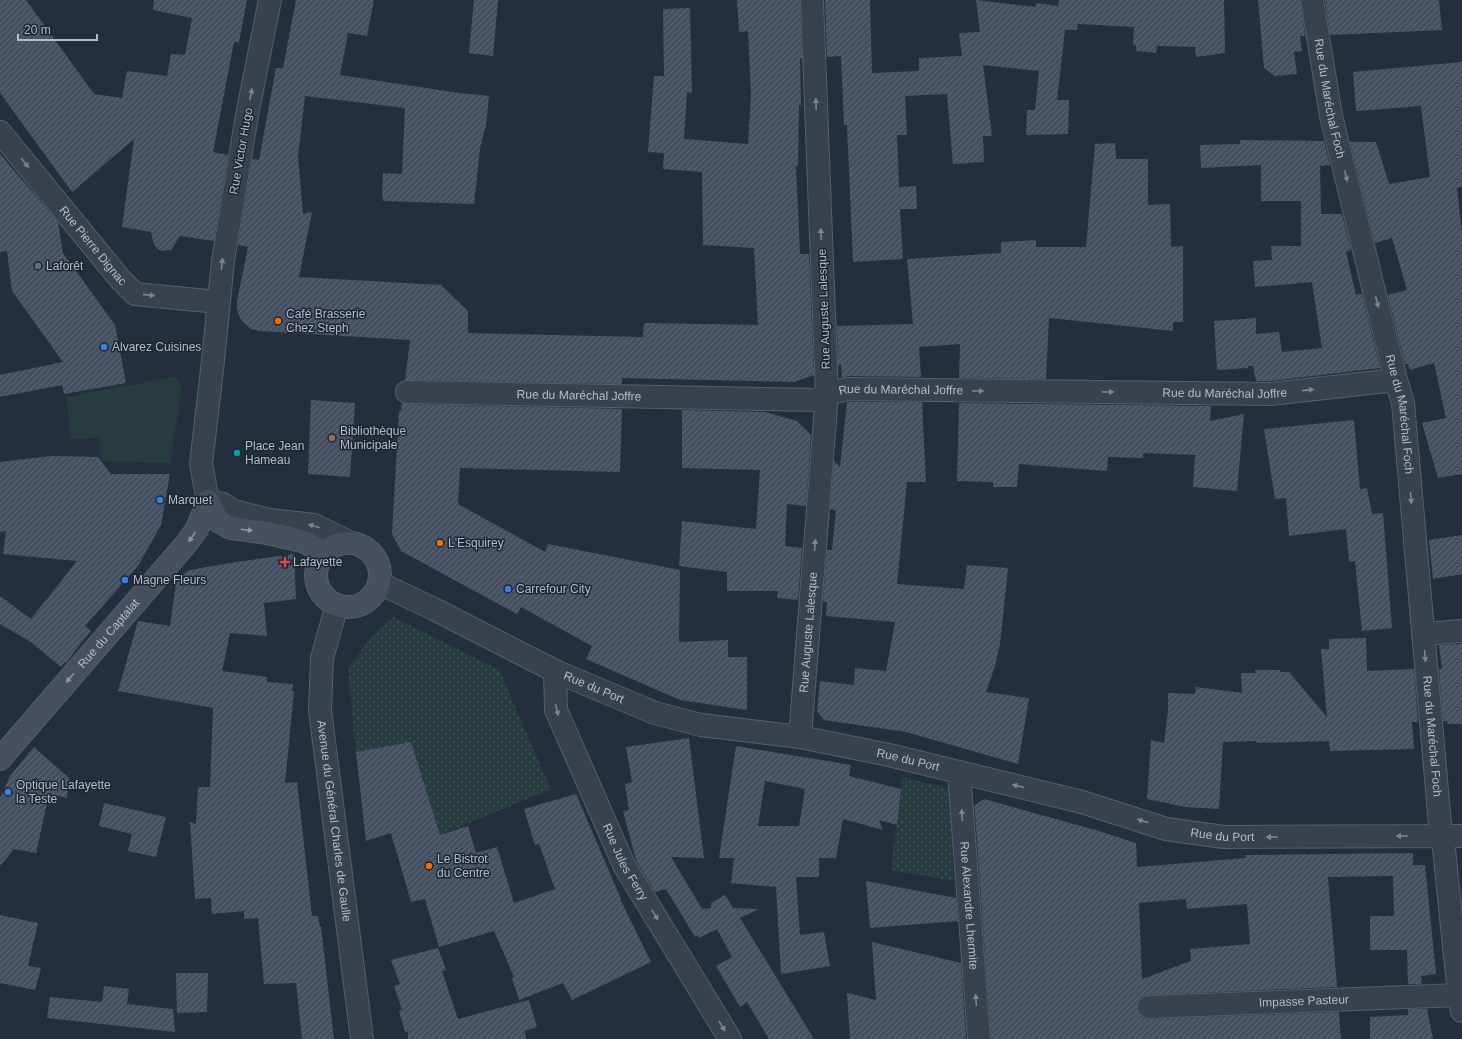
<svg xmlns="http://www.w3.org/2000/svg" width="1462" height="1039" viewBox="0 0 1462 1039" font-family="Arial,sans-serif">
	<style>
		.green { fill: #263c3f }
		.park { fill: url(#park-dots) }
		.building { fill: url(#building-hatch); fill-rule: evenodd }
		.lines { fill: none; stroke-linecap: round; stroke-linejoin: round }
		.minor-casing { stroke: #565f6c; stroke-width: 24 }
		.tertiary-casing { stroke: #565f6c; stroke-width: 24 }
		.secondary-casing { stroke: #565f6c; stroke-width: 24 }
		.minor { stroke: #38414e; stroke-width: 22 }
		.tertiary { stroke: #38414e; stroke-width: 22 }
		.secondary { stroke: #465061; stroke-width: 22 }
		.oneway { fill: #7c8592 }
		.oneway2 { fill: #8e96a5 }
		.service-dot { fill: #5c6f8a; stroke: #1d2633; stroke-width: 1.5 }
		.food-dot { fill: #e8710a; stroke: #1d2633; stroke-width: 1.5 }
		.shop-dot { fill: #3f7fe0; stroke: #1d2633; stroke-width: 1.5 }
		.education-dot { fill: #8d6e63; stroke: #1d2633; stroke-width: 1.5 }
		.culture-dot { fill: #0f9aa8; stroke: #1d2633; stroke-width: 1.5 }
		.health-dot { fill: #e0444e; stroke: #1d2633; stroke-width: 1.5 }
		.labels { text-anchor: middle; stroke-width: 3; stroke-linejoin: round; paint-order: stroke }
		.street-label { font-size: 12px; fill: #b4bcc9; stroke: #1d2633 }
		.poi-label { font-size: 12px; fill: #b4bcc9; stroke: #1d2633; text-anchor: start }
	</style>
	<defs>
		<pattern id="park-dots" width="8" height="8" patternUnits="userSpaceOnUse"><rect width="8" height="8" fill="#263c3f"/><path d="M2 2h.1M6 6h.1" fill="none" stroke="#435659" stroke-width="1.8" stroke-linecap="round"/></pattern>
		<pattern id="building-hatch" width="6" height="6" patternUnits="userSpaceOnUse"><rect width="6" height="6" fill="#455162"/><path d="M-1 1l2-2M0 6l6-6M5 7l2-2" fill="none" stroke="#5d6877"/></pattern>
	</defs>
	<rect width="100%" height="100%" fill="#242f3e"/>
	<!-- green -->
	<polygon class="green" points="175,377 182,387 170,463 101,461 99,438 71,439 66,397"/>
	<!-- park -->
	<g class="park">
		<polygon points="393,617 499,670 551,789 440,835 411,743 356,752 348,669 370,638"/>
		<polygon points="902,777 951,789 952,847 954,881 891,870"/>
	</g>
	<!-- building -->
	<g class="building">
		<polygon points="0,0 26,0 94,94 122,98 127,71 167,76 171,54 185,55 192,18 153,10 154,0 247,0 239,42 234,42 213,152 228,155 214,241 180,236 171,250 161,251 157,248 154,245 151,232 122,227 134,139 72,192 0,93"/>
		<polygon points="296,0 374,0 367,36 348,33 340,75 459,93 489,96 486,125 480,149 474,204 383,201 383,197 382,197 383,173 402,174 405,108 305,96 298,156 303,214 312,212 299,277 441,285 468,311 468,333 643,337 644,323 758,325 754,248 703,245 702,172 663,169 664,153 648,152 654,76 664,76 663,9 690,8 692,93 687,92 684,139 748,144 751,95 748,31 739,32 737,0 800,0 802,58 800,58 801,105 799,105 798,166 796,166 800,254 809,254 814,375 794,382 622,378 622,384 405,380 410,340 260,331 251,329 245,324 240,318 237,309 237,301 248,247 238,245 252,159 259,160 276,68 283,68"/>
		<polygon points="474,0 498,0 493,56 469,53"/>
		<polygon points="825,0 870,0 872,73 919,71 919,58 962,56 959,33 980,32 976,0 1036,7 1036,3 1058,6 1059,0 1224,0 1225,53 1196,57 1195,47 1157,46 1156,53 1136,51 1136,45 1133,45 1134,27 1078,24 1077,30 1065,30 1057,100 1069,100 1068,134 1026,135 1027,110 1035,110 1039,71 983,65 992,136 983,136 984,162 953,164 947,94 905,96 907,135 897,135 899,187 916,186 917,209 900,209 903,259 853,262 847,125 844,125 841,56 827,57"/>
		<polygon points="1258,0 1300,0 1305,36 1300,36 1302,51 1294,52 1297,74 1275,76 1264,68"/>
		<polygon points="1325,0 1439,0 1442,30 1330,35"/>
		<polygon points="1462,62 1462,187 1457,188 1462,234 1462,474 1438,478 1422,423 1446,418 1434,363 1410,370 1408,364 1405,364 1388,295 1407,290 1392,238 1375,243 1350,142 1376,142 1389,184 1430,177 1421,106 1356,111 1353,72"/>
		<polygon points="1240,140 1324,141 1330,165 1320,166 1321,214 1342,214 1351,250 1346,252 1356,295 1362,294 1380,368 1270,381 1256,381 1253,366 1248,366 1248,368 1217,370 1214,321 1256,318 1256,334 1279,332 1282,352 1322,348 1312,282 1255,287 1253,261 1272,260 1271,246 1301,246 1301,201 1261,201 1261,165 1201,168 1200,145 1240,144"/>
		<polygon points="1115,143 1116,159 1148,159 1148,205 1170,204 1171,247 1183,246 1183,322 1173,322 1173,331 1049,318 1046,379 959,378 960,344 919,347 921,377 848,376 842,378 841,364 838,366 837,326 913,324 907,259 1001,253 1001,242 1036,240 1036,247 1086,247 1095,144"/>
		<polygon points="0,154 58,222 63,253 115,325 126,383 64,394 62,385 0,397 0,375 63,362 12,291 7,251 0,252"/>
		<polygon points="311,400 355,403 350,477 308,474"/>
		<polygon points="847,402 922,402 926,482 907,482 897,584 964,589 967,565 1008,568 1000,644 995,666 986,692 1029,698 1018,764 906,732 824,720 817,711 820,681 854,685 855,668 886,671 895,622 826,616 827,602 823,602 827,550 832,550 836,510 830,509 834,461 840,467"/>
		<polygon points="402,403 407,404 622,409 620,472 460,468 458,504 545,552 548,544 680,570 679,642 728,640 728,657 747,657 747,710 680,700 586,659 592,646 521,607 517,614 401,551 392,534 399,411 401,411"/>
		<polygon points="959,403 1211,406 1210,421 1244,414 1237,491 1193,487 1195,455 1143,453 1143,458 1108,457 1107,471 1019,464 1017,487 993,487 993,482 957,481"/>
		<polygon points="682,410 765,412 797,421 811,435 806,506 787,504 785,546 802,548 798,600 777,598 778,591 727,591 727,572 679,566 682,521 756,529 760,470 682,468"/>
		<polygon points="1354,420 1360,489 1367,488 1372,514 1383,513 1392,628 1362,631 1355,561 1349,562 1346,529 1289,536 1286,498 1275,499 1264,429"/>
		<polygon points="51,456 98,457 111,474 170,474 161,525 138,566 85,626 91,631 74,652 66,663 65,662 61,667 31,642 0,624 0,596 31,619 77,561 3,554 6,531 0,532 0,462"/>
		<polygon points="1462,535 1462,574 1433,579 1429,540"/>
		<polygon points="294,554 296,599 264,603 267,636 230,633 222,671 267,677 267,682 293,684 292,691 294,691 285,783 297,782 312,916 318,916 320,927 321,927 334,1039 302,1039 296,983 264,984 258,918 244,919 244,911 212,914 211,898 195,899 190,822 196,824 198,787 210,787 213,708 118,691 138,621 170,626 176,583 181,575 190,570 236,562"/>
		<polygon points="1366,638 1367,671 1414,669 1418,722 1412,722 1414,749 1330,751 1329,741 1257,743 1256,741 1223,742 1219,809 1185,807 1147,799 1151,740 1164,743 1168,711 1168,693 1195,694 1196,687 1242,693 1241,673 1256,673 1255,670 1280,670 1280,672 1289,672 1327,717 1321,649 1329,649 1329,639"/>
		<polygon points="1462,644 1462,724 1448,724 1447,721 1443,721 1439,669 1442,669 1439,645"/>
		<polygon points="689,738 704,858 671,857 702,909 711,908 711,903 725,895 733,908 759,909 740,918 814,1039 769,1039 747,1002 740,1007 716,966 732,957 717,929 699,938 697,935 695,937 666,889 655,892 636,860 623,811 629,810 625,784 632,782 626,747"/>
		<polygon points="411,742 440,835 468,826 476,853 497,847 514,903 555,889 539,844 535,845 524,809 576,794 621,899 620,899 651,962 572,1000 563,983 519,1000 512,978 514,977 494,931 439,947 425,899 411,902 391,833 366,841 356,752"/>
		<path d="M736 746 851 765 849 776 901 789 897 825 879 820 883 830 843 819 836 858H819V877H796L800 935 824 932 830 966 781 974 776 887 731 883 734 858H719ZM765 781 805 789 799 826H758Z"/>
		<polygon points="34,747 69,778 67,798 49,794 36,853 14,849 0,866 0,798 10,776"/>
		<path d="M984 799 1099 831 1136 843 1137 867 1246 858 1245 855 1413 853V865H1425L1436 974 1421 976 1422 984H1408L1407 950H1370V916H1394L1393 876 1328 877 1337 987 1149 995 1143 996 1138 1001 1137 1008 1139 1014 1143 1018 1149 1019 1339 1012 1341 1039H991L975 813 974 806ZM1186 899 1187 909 1247 904 1250 944 1190 949 1191 961 1142 979 1139 903Z"/>
		<polygon points="104,803 166,817 156,857 128,851 132,834 99,826"/>
		<polygon points="866,881 956,898 958,921 870,928"/>
		<polygon points="0,915 38,923 28,966 41,968 35,990 0,983"/>
		<polygon points="872,942 961,963 966,1039 850,1039 847,993 876,1000"/>
		<polygon points="438,948 446,970 442,971 458,1019 529,1000 537,1027 525,1031 526,1039 408,1039 408,1032 412,1031 405,1032 399,1011 402,1010 394,986 400,984 391,960"/>
		<polygon points="176,973 208,973 207,1012 177,1013"/>
		<polygon points="104,986 129,989 127,1004 173,1009 175,1032 47,1018 50,997 102,1002"/>
		<polygon points="1408,1009 1427,1009 1433,1039 1370,1039 1370,1017 1408,1015"/>
	</g>
	<g class="lines">
		<defs>
			<g id="minor">
				<path id="s1" d="M1312 0 1331 116 1396 380 1403 403 1441 836 1444 848 1459 995 1462 1011"/>
				<path id="s2" d="M407 392 816 400 827 394 848 389 1271 394 1396 380"/>
				<path id="s3" d="M379 583 434 609 555 671 655 713 701 725 800 737 889 755 1082 802 1166 829 1224 837 1462 836"/>
				<polyline points="1423,634 1462,631"/>
				<path id="s4" d="M555 671 556 710 624 865 730 1039"/>
				<path id="s5" d="M800 737 827 394 812 0"/>
				<path id="s6" d="M959 772 979 1039"/>
				<path id="s7" d="M1149 1007 1459 995"/>
			</g>
			<g id="tertiary">
				<polyline points="270,0 247,115 223,261 212,370 201,464 208,501 223,504 233,511 270,520 314,525 349,542"/>
				<path id="s8" d="M0 132 120 279 135 294 218 302"/>
				<path id="s9" d="M337 605 322 658 320 710 362 1039"/>
			</g>
			<g id="secondary">
				<polyline points="208,501 218,521 231,528 268,533 302,541 311,545 322,555"/>
				<circle cx="348" cy="575" r="32"/>
				<path id="s10" d="M0 759 186 544 197 529 208 501"/>
			</g>
		</defs>
		<!-- minor casing -->
		<use href="#minor" class="minor-casing"/>
		<!-- tertiary casing -->
		<use href="#tertiary" class="tertiary-casing"/>
		<!-- secondary casing -->
		<use href="#secondary" class="secondary-casing"/>
		<!-- minor -->
		<use href="#minor" class="minor"/>
		<!-- tertiary -->
		<use href="#tertiary" class="tertiary"/>
		<!-- secondary -->
		<use href="#secondary" class="secondary"/>
	</g>
	<!-- one-way arrows -->
	<defs><path id="oneway-solid" d="M-6-.8H1V-3.2L6.5 0L1 3.2V.8H-6Z"/></defs>
	<g class="oneway">
		<use href="#oneway-solid" transform="translate(251 94) rotate(-79)"/>
		<use href="#oneway-solid" transform="translate(816 104) rotate(-92)"/>
		<use href="#oneway-solid" transform="translate(25 163) rotate(51)"/>
		<use href="#oneway-solid" transform="translate(1346 176) rotate(76)"/>
		<use href="#oneway-solid" transform="translate(821 234) rotate(-92)"/>
		<use href="#oneway-solid" transform="translate(222 264) rotate(-83)"/>
		<use href="#oneway-solid" transform="translate(149 295) rotate(6)"/>
		<use href="#oneway-solid" transform="translate(1377 302) rotate(76)"/>
		<use href="#oneway-solid" transform="translate(1308 390) rotate(-6)"/>
		<use href="#oneway-solid" transform="translate(978 391) rotate(1)"/>
		<use href="#oneway-solid" transform="translate(1108 392) rotate(1)"/>
		<use href="#oneway-solid" transform="translate(1411 498) rotate(85)"/>
		<use href="#oneway-solid" transform="translate(314 526) rotate(-163)"/>
		<use href="#oneway-solid" transform="translate(815 545) rotate(-85)"/>
		<use href="#oneway-solid" transform="translate(1425 656) rotate(85)"/>
		<use href="#oneway-solid" transform="translate(557 710) rotate(76)"/>
		<use href="#oneway-solid" transform="translate(1018 786) rotate(-166)"/>
		<use href="#oneway-solid" transform="translate(962 815) rotate(-94)"/>
		<use href="#oneway-solid" transform="translate(1143 821) rotate(-162)"/>
		<use href="#oneway-solid" transform="translate(1402 836) rotate(180)"/>
		<use href="#oneway-solid" transform="translate(1272 837) rotate(180)"/>
		<use href="#oneway-solid" transform="translate(655 915) rotate(59)"/>
		<use href="#oneway-solid" transform="translate(976 1000) rotate(-94)"/>
		<use href="#oneway-solid" transform="translate(722 1026) rotate(59)"/>
	</g>
	<g class="oneway2">
		<use href="#oneway-solid" transform="translate(247 530) rotate(7)"/>
		<use href="#oneway-solid" transform="translate(192 537) rotate(124)"/>
		<use href="#oneway-solid" transform="translate(70 678) rotate(131)"/>
	</g>
	<!-- markers -->
	<circle class="service-dot" cx="38" cy="266" r="4"/>
	<g class="food-dot">
		<circle cx="278" cy="321" r="4"/>
		<circle cx="440" cy="543" r="4"/>
		<circle cx="429" cy="866" r="4"/>
	</g>
	<g class="shop-dot">
		<circle cx="104" cy="347" r="4"/>
		<circle cx="160" cy="500" r="4"/>
		<circle cx="125" cy="580" r="4"/>
		<circle cx="508" cy="589" r="4"/>
		<circle cx="8" cy="792" r="4"/>
	</g>
	<circle class="education-dot" cx="332" cy="438" r="4"/>
	<circle class="culture-dot" cx="237" cy="453" r="4"/>
	<path class="health-dot" d="M283 556h4v4h4v4h-4v4h-4v-4h-4v-4h4z"/>
	<g class="labels">
		<!-- street labels -->
		<g class="street-label">
			<text dy="4" stroke="none"><textPath href="#s1" startOffset="100">Rue du Maréchal Foch</textPath></text>
			<text transform="translate(241 151) rotate(-80)" y="4">Rue Victor Hugo</text>
			<text dy="4" stroke="none"><textPath href="#s8" startOffset="147">Rue Pierre Dignac</textPath></text>
			<text transform="translate(824 309) rotate(-92)" y="4">Rue Auguste Lalesque</text>
			<text dy="4" stroke="none"><textPath href="#s2" startOffset="496">Rue du Maréchal Joffre</textPath></text>
			<text dy="4" stroke="none"><textPath href="#s2" startOffset="820">Rue du Maréchal Joffre</textPath></text>
			<text dy="4" stroke="none"><textPath href="#s2" startOffset="172">Rue du Maréchal Joffre</textPath></text>
			<text dy="4" stroke="none"><textPath href="#s1" startOffset="424">Rue du Maréchal Foch</textPath></text>
			<text dy="4" stroke="none"><textPath href="#s5" startOffset="105">Rue Auguste Lalesque</textPath></text>
			<text dy="4" stroke="none"><textPath href="#s10" startOffset="166">Rue du Captalat</textPath></text>
			<text dy="4" stroke="none"><textPath href="#s3" startOffset="239">Rue du Port</textPath></text>
			<text dy="4" stroke="none"><textPath href="#s1" startOffset="748">Rue du Maréchal Foch</textPath></text>
			<text dy="4" stroke="none"><textPath href="#s3" startOffset="563">Rue du Port</textPath></text>
			<text dy="4" stroke="none"><textPath href="#s9" startOffset="219">Avenue du Général Charles de Gaulle</textPath></text>
			<text dy="4" stroke="none"><textPath href="#s3" startOffset="887">Rue du Port</textPath></text>
			<text dy="4" stroke="none"><textPath href="#s4" startOffset="206">Rue Jules Ferry</textPath></text>
			<text dy="4" stroke="none"><textPath href="#s6" startOffset="134">Rue Alexandre Lhermite</textPath></text>
			<text dy="4" stroke="none"><textPath href="#s7" startOffset="155">Impasse Pasteur</textPath></text>
		</g>
		<!-- poi labels -->
		<g class="poi-label">
			<text x="46" y="270">Laforêt</text>
			<text x="286" y="318">Café Brasserie<tspan x="286" dy="14">Chez Steph</tspan></text>
			<text x="112" y="351">Alvarez Cuisines</text>
			<text x="340" y="435">Bibliothèque<tspan x="340" dy="14">Municipale</tspan></text>
			<text x="245" y="450">Place Jean<tspan x="245" dy="14">Hameau</tspan></text>
			<text x="168" y="504">Marquet</text>
			<text x="448" y="547">L'Esquirey</text>
			<text x="293" y="566">Lafayette</text>
			<text x="133" y="584">Magne Fleurs</text>
			<text x="516" y="593">Carrefour City</text>
			<text x="16" y="789">Optique Lafayette<tspan x="16" dy="14">la Teste</tspan></text>
			<text x="437" y="863">Le Bistrot<tspan x="437" dy="14">du Centre</tspan></text>
		</g>
	</g>
	<!-- scale -->
	<path d="M18 34v6h79v-6" fill="none" stroke="#b4bcc9" stroke-width="2"/>
	<text x="24" y="34" font-size="12" fill="#b4bcc9" stroke="#1d2633" stroke-width="3" paint-order="stroke">20 m</text>
</svg>
